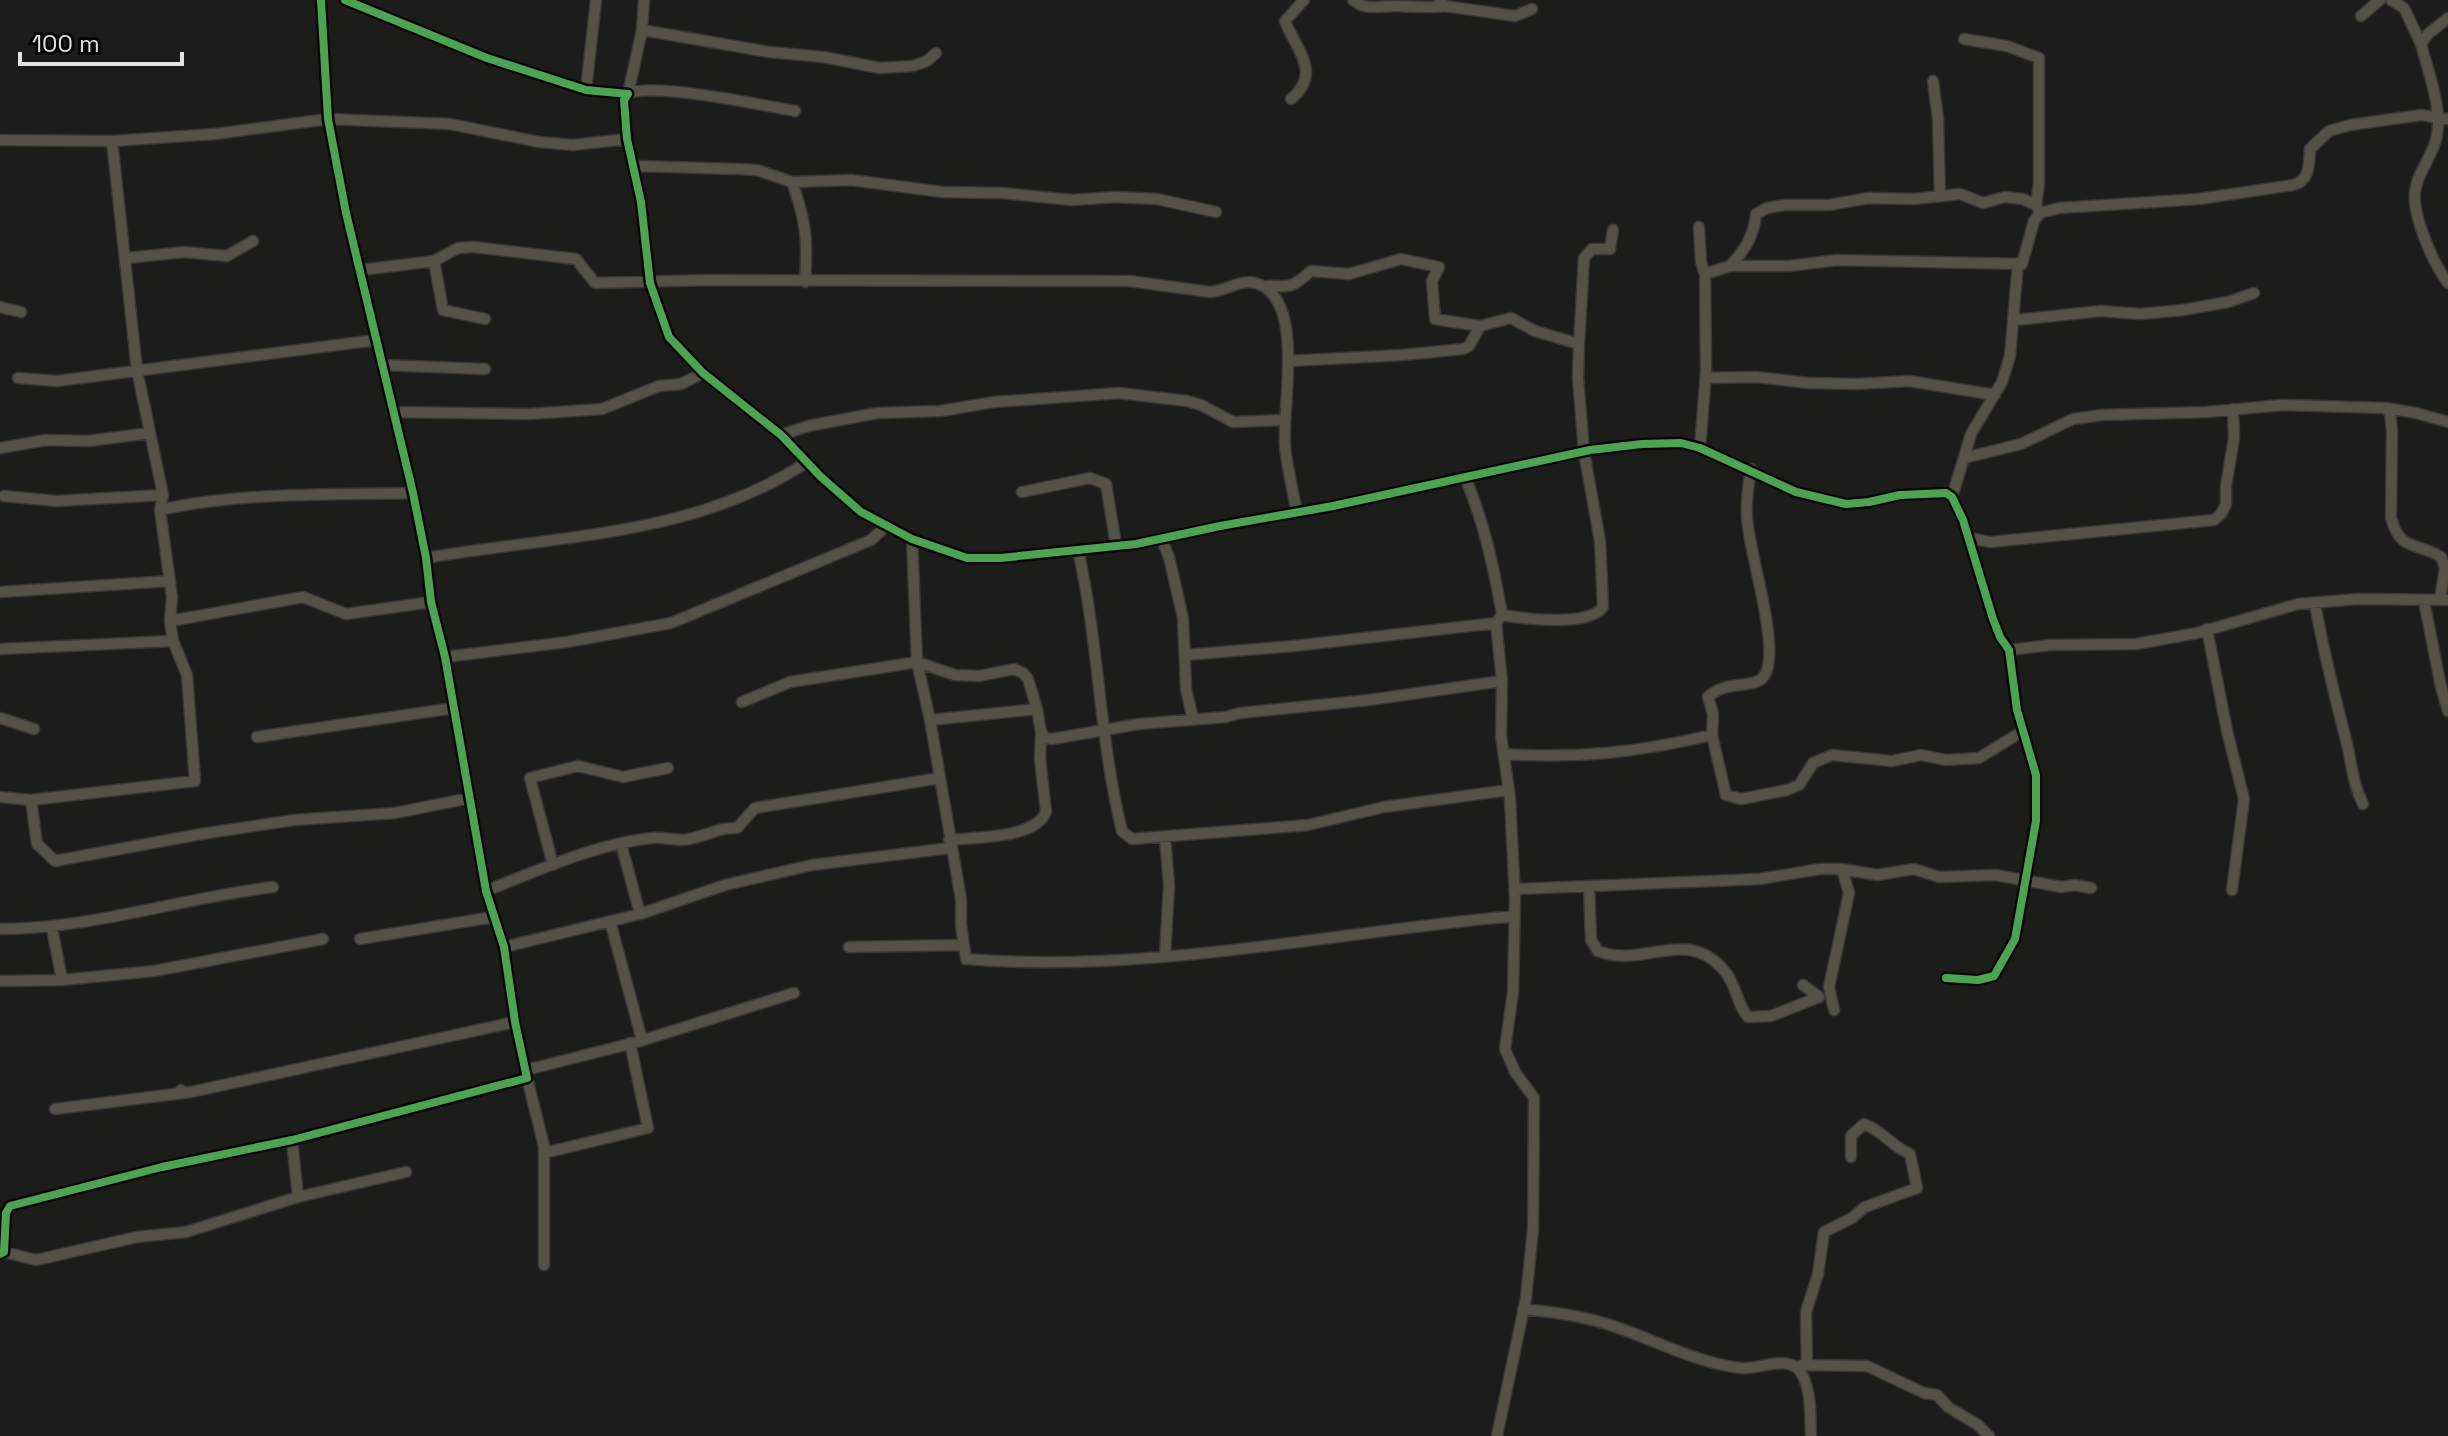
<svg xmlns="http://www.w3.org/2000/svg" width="2448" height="1436" font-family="'Space Grotesk',sans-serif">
<rect width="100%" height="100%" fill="#1c1c1b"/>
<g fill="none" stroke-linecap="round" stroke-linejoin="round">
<defs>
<path id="street" d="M345 0 487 58 586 90 628 94 624 100 627 139 641 202 650 283 669 337 703 373 781 435 821 477 861 512 912 539 967 558H1000L1136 544 1220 526 1333 506 1590 450 1642 444 1681 443 1700 448 1796 492 1846 504 1869 502 1900 495 1946 493 1952 497 1963 520 1993 619 2000 637 2009 650 2017 710 2036 775V821L2015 939 1994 976 1978 980 1946 978
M1353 0C1367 12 1382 5 1398 6 1414 7 1429 8 1445 6
M1440 0 1445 6 1515 16 1532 9
M2391 0 2404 8 2421 44
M2361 16 2380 0
M2448 18 2428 34 2421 44C2428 72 2442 106 2437 135 2434 155 2417 172 2415 192 2412 216 2434 265 2448 283
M642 30 644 0
M1964 39 2007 46 2039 58V184L2036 205
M1933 81 1938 119 1940 196
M586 90 596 0
M628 94 642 30 769 52 823 57 880 68 913 66 927 61 936 53
M628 94C650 81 765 106 795 111
M1291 99C1323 73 1295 48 1285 21L1304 0
M0 140 112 141 215 134 328 119 450 124 539 142 573 145 627 139
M634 166 738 169 757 170 792 182 851 180 942 192 1002 193 1072 200 1115 197 1157 199 1216 212
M792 182C806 221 808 240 805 282
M1699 227 1701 262 1705 274 1706 372 1700 448
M127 258 184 252 227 256 253 241
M434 261 443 310 485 319
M1730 266C1745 250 1754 236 1756 214L1767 208 1784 205H1829L1869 198 1914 199 1960 194 1983 203 2005 197 2023 199 2036 205 2040 213
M361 270 434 261 458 248 474 247 576 259 595 283 709 280 1129 281 1210 292C1229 291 1244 275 1263 286 1304 310 1282 406 1285 446 1287 468 1293 491 1297 513
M1705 274 1730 266H1789L1837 260 2022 264 2034 221 2040 213 2059 208 2199 199 2293 185C2310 181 2309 164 2310 149L2329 131 2350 125 2421 115 2448 119
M1265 287C1275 284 1278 287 1286 286 1296 286 1304 276 1311 271L1349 274 1401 259 1439 267 1432 281 1435 319 1480 326
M0 307 21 312
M2015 320 2101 311 2140 314 2183 310 2228 302 2254 293
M1579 344 1584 258 1592 249H1610L1613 230
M1288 361 1402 355 1463 349 1469 346 1480 326 1511 318 1535 331 1579 344 1578 378 1584 452 1600 541 1603 607C1588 627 1525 619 1502 615
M382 365 485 369
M18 378 57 381 376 340
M1706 378 1756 377 1808 383 1857 384 1909 381 1995 395
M2386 408 2416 413 2448 422
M393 412 529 414 602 409 659 386 681 384 703 373
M781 435 808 426 877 413 940 411 994 402 1119 393 1187 401 1201 405 1233 422 1285 420
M0 448 46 440 88 441 150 433
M1964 458 2021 444 2073 419 2102 415 2207 412 2282 405 2384 408 2390 412 2392 431 2391 518C2401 553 2416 541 2441 557L2445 568 2440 599
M1465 477C1484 522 1494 567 1502 615L1496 623 1502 681 1501 736 1510 798 1515 900 1513 992 1505 1049 1515 1072 1534 1098 1533 1229 1526 1298 1497 1436
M1022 492 1090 478 1106 484 1116 545
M4 496 56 501 163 495
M1952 497 1971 434 2002 382 2010 356 2018 263
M160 510C239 492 332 495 413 493
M1161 538 1169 557 1183 618 1186 689 1193 719
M1970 538 1990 542 2214 520 2221 514 2226 504V486L2234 438 2233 409
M912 539 917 662 930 720 961 899V925L966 959C1150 974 1333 932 1515 916
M1078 550C1099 643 1099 738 1122 831L1132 839 1308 825 1384 807 1509 790
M426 558C556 535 694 537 807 462
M0 592 170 581
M2424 601 2441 687 2448 711
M2315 603C2323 651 2335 697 2347 744 2352 766 2353 784 2363 804
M170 621 303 597 346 614 431 602
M2207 629 2227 731 2244 799 2232 890
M0 649 173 641
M2009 650 2050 645 2136 644 2197 633 2298 604 2358 599 2448 600
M1185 655 1294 646 1496 623
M445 657 567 642 671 623 871 540 886 526
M742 702 790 682 917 662 955 675 979 676 1014 669 1023 673 1028 679 1037 709
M0 718 34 729
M930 720 1037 709 1041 732 1045 738 1052 739 1139 724 1226 717 1240 713 1369 700 1502 681
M1712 735 1726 795 1741 799 1787 790 1799 785 1813 763 1832 755 1892 761 1921 755 1946 760 1979 758 2023 731
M257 737 454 708
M1504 754C1579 759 1639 752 1712 735L1713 714 1708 697C1727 679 1754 690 1764 676 1782 651 1749 554 1747 518 1746 502 1748 486 1751 469
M0 797 31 800 37 844 55 861 201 834 294 820 395 813 470 798
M31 800 195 781 187 675 173 641 170 621 172 597 160 510 163 495 137 370 112 141
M1165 837 1169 885 1165 957
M949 840C974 837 1035 839 1046 812L1040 759 1041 732
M553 865 530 778 578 766 623 777 668 768
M1589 886 1591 940 1598 951C1642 969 1684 927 1722 968 1736 982 1736 1003 1748 1017L1771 1016 1819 997 1803 985
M1515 889 1760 879 1820 869H1842L1877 875 1914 869 1939 877 1996 875 2061 887 2075 885 2091 888
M486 891C539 870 595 844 652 838 664 836 677 842 689 839 707 836 718 827 737 828L755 808 940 778
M640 914 725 885 812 865 950 848
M610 921 642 1040
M52 928 62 980 154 971 323 939
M0 929C92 929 181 898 273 887
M360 939 493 917
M504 947 640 914 621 844
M849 947 963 945
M0 981 62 980
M1834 1010 1829 987 1849 893 1842 869
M526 1070 637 1042 794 993
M527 1078 544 1146V1265
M181 1090 183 1093 191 1092 515 1022
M55 1109 183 1093
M292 1140 298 1197
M544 1153 648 1128 630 1043
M4 1252 36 1260 137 1237 186 1232 298 1197 406 1172
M0 1254 4 1252 6 1213 10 1206 162 1167 292 1140 527 1078 515 1022 504 947 486 891 445 657 431 602 426 558 413 493 346 213 328 119 321 0
M1523 1309C1554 1312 1584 1316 1613 1326 1655 1340 1696 1363 1741 1368 1757 1370 1787 1355 1799 1370 1812 1386 1810 1417 1811 1436
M1802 1365 1867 1366 1924 1393 1937 1395 1948 1407 1978 1425 1989 1436
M1807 1365 1806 1312 1818 1274 1824 1232 1852 1218 1865 1207 1917 1188 1910 1154C1891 1146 1883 1131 1864 1124L1851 1136V1157"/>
</defs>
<use href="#street" stroke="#383837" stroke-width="13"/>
<use href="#street" stroke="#545246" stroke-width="10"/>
<defs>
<path id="cycleway" d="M345 0 487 58 586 90 628 94 624 100 627 139 641 202 650 283 669 337 703 373 781 435 821 477 861 512 912 539 967 558H1000L1136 544 1220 526 1333 506 1590 450 1642 444 1681 443 1700 448 1796 492 1846 504 1869 502 1900 495 1946 493 1952 497 1963 520 1993 619 2000 637 2009 650 2017 710 2036 775V821L2015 939 1994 976 1978 980 1946 978
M0 1254 4 1252 6 1213 10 1206 162 1167 292 1140 527 1078 515 1022 504 947 486 891 445 657 431 602 426 558 413 493 346 213 328 119 321 0"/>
</defs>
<use href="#cycleway" stroke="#070706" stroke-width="13"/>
<use href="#cycleway" stroke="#4ca352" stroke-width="8"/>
</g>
<path d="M20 52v12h162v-12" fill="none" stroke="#e3e3e1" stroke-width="4"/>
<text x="32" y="52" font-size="24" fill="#e3e3e1" stroke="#070706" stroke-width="6" paint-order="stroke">100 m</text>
</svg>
